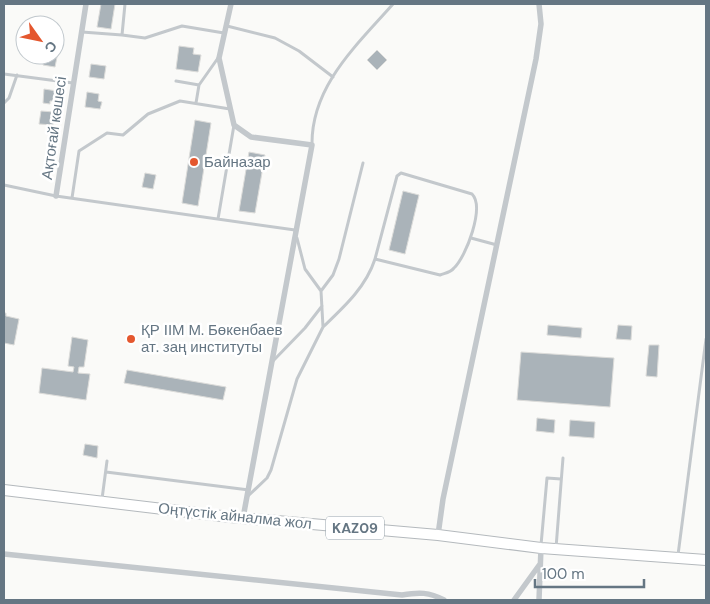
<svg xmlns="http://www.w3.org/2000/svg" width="710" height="604" font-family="'DM Sans',sans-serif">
<rect width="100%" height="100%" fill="#fafaf8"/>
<path fill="#aab3b9" stroke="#dcdcda" d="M101 4H115L111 29 97 27Z
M179 46 194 48 193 54 201 55 198 72 176 69Z
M377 50 387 60 377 70 367 60Z
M45 55 57 57 55 67 43 65Z
M91 64 106 66 104 79 89 77Z
M44 89 57 91 55 101H50V104L43 103Z
M87 92 99 94 98 101 102 102 100 109 85 107Z
M41 111 54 112 53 125 39 124Z
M195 120 211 123 198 206 182 203Z
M249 152 265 155 255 213 239 211Z
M145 173 156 175 153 189 142 187Z
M403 191 419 195 405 254 389 250Z
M4 313H6V316L19 319 14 345 4 343Z
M548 325 582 328 581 338 547 335Z
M618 325 632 326 631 340 616 339Z
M72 337 88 340 84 367H79L78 373 90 374 86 400 39 393 42 368 73 372 74 367 68 366Z
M649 345H659L657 377 646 376Z
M521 352 614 358 610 407 517 400Z
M127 370 226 387 223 400 124 383Z
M537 418 555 420 554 433 536 431Z
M570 420 595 422 594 438 569 436Z
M85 444 98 446 97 458 83 455Z"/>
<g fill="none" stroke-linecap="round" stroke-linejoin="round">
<defs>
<path id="trunk" d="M4 490 230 517 438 535 541 548 706 560"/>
</defs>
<use href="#trunk" stroke="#b4b9bd" stroke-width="12"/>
<path stroke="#c3c8cc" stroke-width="3" d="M227 26 275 38 299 51 333 77
M82 32 122 35 125 4
M122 35 145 38 182 26 224 33
M4 74 73 83
M176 81 199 85 218 58
M4 103 9 98 17 75
M196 103 199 85
M312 145C311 86 357 45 393 4
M401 173 472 194C485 207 466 257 454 268 450 273 445 273 440 275L375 259 397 176Z
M4 185 56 196 295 230V232
M72 198 79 151 107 133 123 135 148 114 180 101 230 109
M218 219 234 125
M297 238 305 269 321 291
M471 238 497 245
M323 327C344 307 366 287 375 259
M273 361 305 328 322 306
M106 472 249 490
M248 496 267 478 271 470 297 379 323 327 321 291 333 275 339 259 363 163
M102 499 107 461
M541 545 547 478 561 479
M556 548 563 458
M678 555 706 339"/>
<path stroke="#c3c8cc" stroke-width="5.5" d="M231 4 219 58 234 125 251 137 312 145 243 518
M56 196 86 4
M438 535 443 499 536 59 541 24 539 4
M4 554 402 595C419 592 429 592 444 600
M514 600 540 564
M539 600 541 548"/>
<use href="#trunk" stroke="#fff" stroke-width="10"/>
</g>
<g fill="#e4572e" stroke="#fff" stroke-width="2">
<circle cx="194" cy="162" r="5"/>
<circle cx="131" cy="339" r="5"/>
</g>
<g text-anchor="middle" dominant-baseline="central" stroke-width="5" stroke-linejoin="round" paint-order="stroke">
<rect fill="#fff" stroke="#939fa8" stroke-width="1" x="326" y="516.5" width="58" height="23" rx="4"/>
<g font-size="14" font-weight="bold" fill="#657683">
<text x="355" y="528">KAZ09</text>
</g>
<g font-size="15" fill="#657683" stroke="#fff">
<text transform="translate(54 128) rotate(-82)">Ақтоғай көшесі</text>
<text transform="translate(235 516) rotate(6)">Оңтүстік айналма жол</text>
</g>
<g font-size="15" fill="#657683" stroke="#fff" text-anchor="start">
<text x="204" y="162">Байназар</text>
<text x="141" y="330">ҚР ІІМ М. Бөкенбаев<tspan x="141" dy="17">ат. заң институты</tspan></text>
</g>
</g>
<rect width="710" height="604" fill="none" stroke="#657683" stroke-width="10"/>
<g transform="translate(40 40) rotate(123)"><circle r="24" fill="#ffffff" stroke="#c1c8cd"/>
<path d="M0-4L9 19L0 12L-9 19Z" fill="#e4572e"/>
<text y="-8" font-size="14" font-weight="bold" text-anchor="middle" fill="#657683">С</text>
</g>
<path d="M535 579v8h109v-8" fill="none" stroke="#657683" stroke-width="2.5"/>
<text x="542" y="579" font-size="15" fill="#657683" stroke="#ffffff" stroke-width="4" paint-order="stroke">100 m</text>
</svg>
